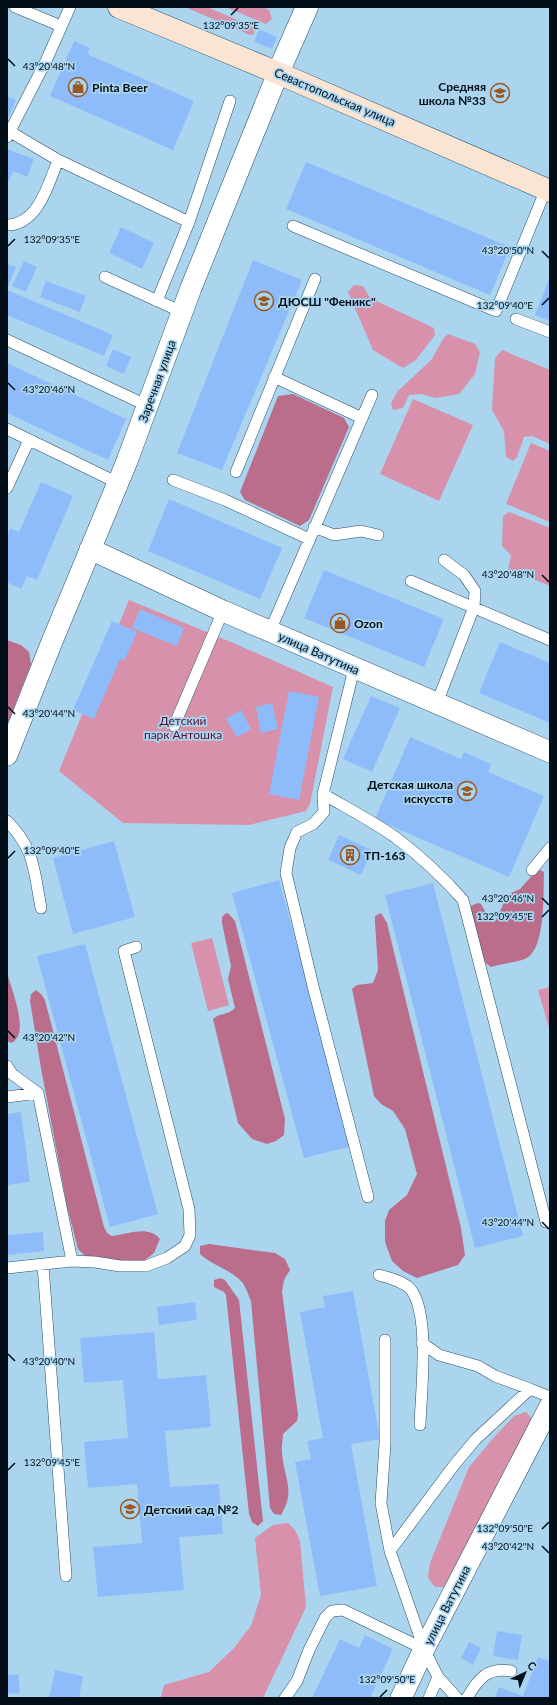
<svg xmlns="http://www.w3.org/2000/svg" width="557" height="1705" font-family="Lato,sans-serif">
<rect width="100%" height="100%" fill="#abd5ef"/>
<path fill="#d791aa" d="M185 7H207L254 27 255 29 254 34 250 35Z
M225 7H263L269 10 272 19 266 24Z
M354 285 363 286 370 298 434 328 435 335 416 360 403 368 373 350 348 292Z
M448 334 475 344 480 352 475 374 459 394 436 398 421 394 409 395 403 408 393 410 391 403 398 391 432 359 443 339Z
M502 350 550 370V444L532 436 524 437 517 457 513 461 506 457 504 431 492 410 495 358Z
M413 399 473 425 439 501 380 474Z
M531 443 550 451V522L506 504Z
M509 512 550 528V586L526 576 516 578 508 571 511 555 502 546 503 516Z
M129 600 238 645 333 687 310 804 306 811 249 825 123 823 59 771Z
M212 938 229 1005 208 1011 191 943Z
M550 987V1031L538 990Z
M526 1412 533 1420 450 1578 443 1587H435L428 1578 430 1563 469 1467 496 1435 514 1416Z
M288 1523 295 1530 300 1541 306 1607 263 1698H161L164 1685 209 1672 233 1649 251 1626 261 1595 255 1538 273 1525Z"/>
<path fill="#bb6e8b" d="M293 394 344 418 349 427 309 520 300 526 245 500 240 492 278 396Z
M7 640 21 645 29 652 31 664 7 725Z
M538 869 544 872C543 893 546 946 527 958 519 962 500 964 491 967L482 960 468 907 478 903 481 904 490 920 493 922 496 920 506 898 511 893 520 889Z
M228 913 235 921 285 1119 284 1135 276 1141 267 1144 252 1139 238 1123 213 1019C219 1013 229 1015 235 1008L228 979 231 966 222 923V917L225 914Z
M381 913 387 923 461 1228 465 1255 458 1265 417 1278 403 1271 392 1261 385 1242V1221L389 1210 407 1195 417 1174 405 1129 393 1111 381 1104 374 1096 352 989 357 985 373 983 378 970 375 922V916Z
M7 973C11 987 27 1027 16 1039 15 1041 13 1042 11 1043L7 1041Z
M36 990 41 994 45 1000 104 1227 107 1233 112 1236C128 1234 149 1225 160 1239L154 1253 144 1261 119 1262 85 1256 78 1249 67 1206 41 1068 30 1001 31 994Z
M209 1244 275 1253 285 1259 290 1270 284 1280 282 1291 298 1415 297 1421 283 1434C283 1441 281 1447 282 1453 284 1479 296 1490 281 1515L274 1514 270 1508 251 1301C248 1295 246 1286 241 1281 229 1269 212 1265 200 1254V1246Z
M220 1278 225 1280 239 1300 263 1521 258 1526 252 1522 249 1514 226 1295 224 1292 214 1287V1280Z"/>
<path fill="#8ebcfb" d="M259 29 277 37 272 49 254 42Z
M74 41 90 48 87 54 194 101 173 150 50 96Z
M7 96 16 100 9 116 7 115Z
M7 149 34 159 27 177 13 171 7 186Z
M306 162 510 247 490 295 286 209Z
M121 227 154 243 142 269 109 253Z
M253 260 302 280 222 470 177 453Z
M24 261 37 267 26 292 12 286Z
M7 264 16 267 7 289Z
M550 277V321L535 315Z
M46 281 86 296 80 312 40 297Z
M7 290 113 335 104 356 7 315Z
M113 349 131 357 124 374 106 366Z
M7 363 126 419 108 460 7 413Z
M41 482 73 496 37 580 27 576 21 589 7 582V536L10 528 19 532Z
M169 499 282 548 260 599 148 551Z
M324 570 444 619 424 667 304 618Z
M140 609 184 628 177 646 132 628Z
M112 621 137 632 124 661 120 659 94 719 73 710Z
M500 642 550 663V723L479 693Z
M289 691 319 697 299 800 269 794Z
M371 696 400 708 372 772 343 759Z
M272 703 278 729 261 733 256 707Z
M241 710 251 729 237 737 226 719Z
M410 737 461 759 464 752 491 764 488 772 544 796 509 877 375 819Z
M339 835 372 850 361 875 328 860Z
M114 841 135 917 73 934 53 858Z
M279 880 352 1146 304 1158 232 893Z
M433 883 523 1236 475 1248 385 895Z
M85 944 158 1214 110 1227 37 956Z
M21 1112 30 1182 7 1185V1114Z
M43 1232 44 1251 7 1255V1235Z
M353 1291 380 1439 351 1444 377 1586 320 1596 295 1462 311 1459 307 1441 323 1438 300 1312 325 1307 323 1296Z
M195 1302 197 1320 159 1325 157 1307Z
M154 1332 158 1379 206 1375 211 1427 165 1431 170 1487 219 1484 223 1534 179 1537 184 1590 98 1597 93 1547 142 1543 137 1484 88 1488 84 1442 128 1438 123 1380 84 1383 80 1338Z
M497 1631 522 1635 518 1660 493 1656Z
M365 1635 393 1649 370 1698H312L340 1639 359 1648Z
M469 1642 481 1648 473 1665 461 1658Z
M538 1657 550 1661V1698H495L499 1687 523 1696Z
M55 1670 83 1676 79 1698H49Z
M18 1674 20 1693 7 1694V1675Z"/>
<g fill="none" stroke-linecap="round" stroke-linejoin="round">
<defs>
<path id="service" d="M15 7 61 26
M7 130 58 160 189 222 157 301
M7 137 46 61 70 7
M189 222 230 101
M7 225C38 225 49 183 58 160
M293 226 496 311 546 189
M105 277 182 312
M516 319 550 332
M7 340 148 406
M274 377 362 418
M7 429 118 483
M236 472 315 279
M173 480 225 500 309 539
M7 488 29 440
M314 527 334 535 361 531 378 535
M411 581 550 640
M270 631 372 395
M354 669 323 794 324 812 313 824 297 832 290 848 286 873 313 986 368 1197
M437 703 474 607 475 591 464 575 444 560
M174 726 223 611
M323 794C347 808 372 821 395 837 420 856 442 876 463 900L546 1222 550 1223
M7 821C35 849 34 871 41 908
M532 870 550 848
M7 1066 12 1074 38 1093 72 1261
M7 1097 38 1093
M43 1265 66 1576
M7 1268 72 1261 95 1262 120 1266H146L167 1258 185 1246 190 1235 189 1209 124 951 136 947
M379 1275C389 1278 406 1282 412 1291 430 1318 421 1392 420 1425
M385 1340V1444L381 1503 390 1551 424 1649 438 1677 457 1698
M422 1343 439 1355 478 1366 495 1376 530 1389
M390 1551 455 1464 476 1439 530 1389 550 1397
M285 1698 297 1681 309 1650 325 1618 332 1611 343 1610 424 1649
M429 1698 438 1677
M467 1698C478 1679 487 1667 511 1671"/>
<path id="minor" d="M90 549 223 611 550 752
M7 755 51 644 127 461 191 288 278 73
M401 1698 424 1649 550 1406"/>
<path id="tertiary" d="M278 73 307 7"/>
<path id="secondary" d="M119 7 278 73 550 191"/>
</defs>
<use href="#service" stroke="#284e64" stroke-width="12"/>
<use href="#minor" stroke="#284e64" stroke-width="22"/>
<use href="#tertiary" stroke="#284e64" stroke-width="23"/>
<use href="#secondary" stroke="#284e64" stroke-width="23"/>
<use href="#service" stroke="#fff" stroke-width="11"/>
<use href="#minor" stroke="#fff" stroke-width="21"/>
<use href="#tertiary" stroke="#fff" stroke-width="22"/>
<use href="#secondary" stroke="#fae4d4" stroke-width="22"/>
</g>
<path fill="none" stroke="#020f18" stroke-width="1.5" d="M231 15 238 8M8 59 15 66M8 246 15 239M542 251 549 258M542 305 549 298M8 383 15 390M542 575 549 582M8 707 15 714M8 858 15 851M542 898 549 905M542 917 549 910M8 1031 15 1038M542 1222 549 1229M8 1354 15 1361M8 1470 15 1463M542 1529 549 1522M542 1546 549 1553M380 1697 387 1690"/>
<defs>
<symbol id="shop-ring" viewBox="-11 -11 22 22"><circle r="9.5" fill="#abd5ef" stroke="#995822" stroke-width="1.5"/><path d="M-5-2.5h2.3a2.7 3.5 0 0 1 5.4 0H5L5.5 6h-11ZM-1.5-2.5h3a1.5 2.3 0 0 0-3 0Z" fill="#995822"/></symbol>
<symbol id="school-ring" viewBox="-11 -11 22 22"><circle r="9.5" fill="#abd5ef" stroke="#995822" stroke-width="1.5"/><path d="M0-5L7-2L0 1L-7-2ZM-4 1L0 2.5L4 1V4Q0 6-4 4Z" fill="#995822"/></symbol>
<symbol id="building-ring" viewBox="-11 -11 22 22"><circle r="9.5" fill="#abd5ef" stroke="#995822" stroke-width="1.5"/><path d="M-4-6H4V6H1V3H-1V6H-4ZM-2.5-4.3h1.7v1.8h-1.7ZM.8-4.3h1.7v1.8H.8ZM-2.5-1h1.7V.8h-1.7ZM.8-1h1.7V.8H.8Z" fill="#995822"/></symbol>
</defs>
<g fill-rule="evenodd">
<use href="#shop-ring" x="67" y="76" width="22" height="22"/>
<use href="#school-ring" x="489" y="82" width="22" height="22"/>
<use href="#school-ring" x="253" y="290" width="22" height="22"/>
<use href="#shop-ring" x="329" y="612" width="22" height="22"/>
<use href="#school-ring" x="456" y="780" width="22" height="22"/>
<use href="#building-ring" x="339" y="844" width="22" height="22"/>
<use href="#school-ring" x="119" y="1498" width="22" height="22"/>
</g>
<g text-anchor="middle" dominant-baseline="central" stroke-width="3.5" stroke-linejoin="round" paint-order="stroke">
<g font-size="12" font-weight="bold" fill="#020f18" stroke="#abd5ef" text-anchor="start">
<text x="486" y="86" text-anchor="end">Средняя<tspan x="486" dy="14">школа №33</tspan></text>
<text x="92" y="87">Pinta Beer</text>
<text x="278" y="301">ДЮСШ "Феникс"</text>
<text x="354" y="623">Ozon</text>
<text x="453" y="784" text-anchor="end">Детская школа<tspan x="453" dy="14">искусств</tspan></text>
<text x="364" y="855">ТП-163</text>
<text x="144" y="1509">Детский сад №2</text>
</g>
<g font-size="12" fill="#020f18" stroke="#abd5ef">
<text transform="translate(335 97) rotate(23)">Севастопольская улица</text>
<text transform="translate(157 381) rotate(-70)">Заречная улица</text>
<text transform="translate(319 653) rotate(24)">улица Ватутина</text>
<text transform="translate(447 1605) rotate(-63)">улица Ватутина</text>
</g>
<g font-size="12" fill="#560f31" stroke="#abd5ef">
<text x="183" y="720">Детский<tspan x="183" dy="14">парк Антошка</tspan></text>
</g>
</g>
<g font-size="10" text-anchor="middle" fill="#020f18" stroke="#abd5ef" stroke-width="3.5" stroke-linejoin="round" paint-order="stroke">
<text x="231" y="29">132°09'35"E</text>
<text x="49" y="70">43°20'48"N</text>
<text x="52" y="243">132°09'35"E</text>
<text x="508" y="254">43°20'50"N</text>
<text x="505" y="309">132°09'40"E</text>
<text x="49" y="393">43°20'46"N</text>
<text x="508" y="578">43°20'48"N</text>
<text x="49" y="717">43°20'44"N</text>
<text x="52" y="854">132°09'40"E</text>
<text x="508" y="902">43°20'46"N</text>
<text x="505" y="920">132°09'45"E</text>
<text x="49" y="1041">43°20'42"N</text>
<text x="508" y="1226">43°20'44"N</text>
<text x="49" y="1365">43°20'40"N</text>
<text x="52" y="1466">132°09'45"E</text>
<text x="505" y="1532">132°09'50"E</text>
<text x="508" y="1550">43°20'42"N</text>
<text x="387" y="1683">132°09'50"E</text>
</g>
<rect width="557" height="1705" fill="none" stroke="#020f18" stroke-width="16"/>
<g transform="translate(525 1673) rotate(44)" stroke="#abd5ef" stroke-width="3" paint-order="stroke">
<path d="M0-3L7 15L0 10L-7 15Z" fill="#020f18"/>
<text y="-6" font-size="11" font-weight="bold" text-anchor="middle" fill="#020f18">С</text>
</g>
</svg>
